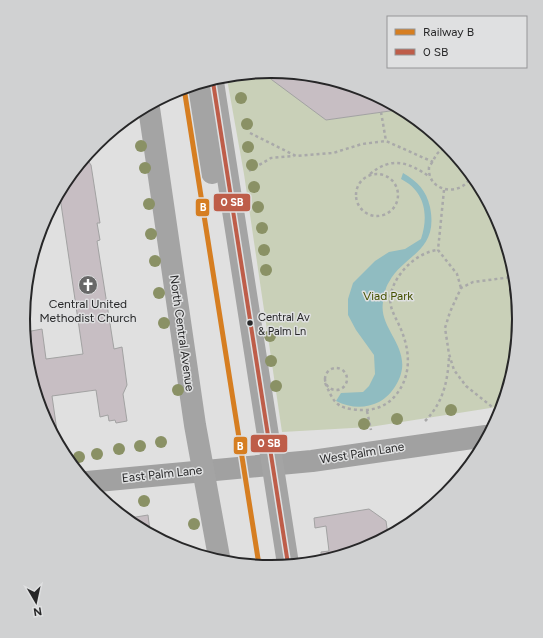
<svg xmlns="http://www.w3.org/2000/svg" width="543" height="638" font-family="Figtree,sans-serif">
<rect width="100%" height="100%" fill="#e0e0e0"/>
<path fill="#c9d0b8" d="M264 72 326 120 397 110 447 143 501 224 520 319 503 406 370 427 282 432 244 174 227 79Z"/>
<path fill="#90bcc1" d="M403 173C418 182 426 190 430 207 439 252 404 254 389 282 385 288 384 296 383 302 378 331 417 350 396 385 392 392 386 398 379 402 365 409 350 408 336 401L341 393 363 392 369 386 375 374 374 355 356 330 348 315V299L353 283 375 261 389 252 405 249 421 239C429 215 425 191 401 179Z"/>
<path fill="#c7bec3" stroke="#a2a2a2" d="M272 71 367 90 397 110 326 120 264 74V72Z
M86 158 91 165 100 223H97L100 240 97 241 114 349 122 347 127 385 123 394 127 421 116 423 115 420 109 421 108 415 100 417 96 390 52 396 57 431 54 432 42 414 26 332 42 329 46 359 83 354 60 197Z
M369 509 386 521 388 535 366 549 321 558V552L329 551 326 526 315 528 314 518Z
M148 515 150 531 130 518Z"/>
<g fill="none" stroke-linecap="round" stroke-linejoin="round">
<path stroke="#a9a9a9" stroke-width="2.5" stroke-dasharray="3 3" stroke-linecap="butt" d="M381 112 386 141
M250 133 296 156 333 153 362 144 386 141 433 162
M446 143 447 148
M450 148C442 148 437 152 434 159 433 162 430 165 429 167 427 192 460 197 470 178
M249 171 271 158 294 156
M356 195a21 21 0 1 1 42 0a21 21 0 1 1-42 0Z
M370 174C392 156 408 162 430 177
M444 190 438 250 457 274 461 288
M325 379a11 11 0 1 1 22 0a11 11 0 1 1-22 0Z
M325 383C332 397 334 407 351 409 368 412 384 409 395 396 413 375 410 348 399 325 394 314 388 306 391 293 396 273 417 252 438 250
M367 411 371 430
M501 414 466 386 454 370 449 354 445 328 450 312 461 288 473 282 512 277
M425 421C443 403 448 381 449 356"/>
<path stroke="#a1a1a1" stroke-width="22" d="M87 482 312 461 486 436"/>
<path stroke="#a4a4a4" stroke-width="22" d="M213 82 288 564
M197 85 212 173
M149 108 195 425 219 557"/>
<defs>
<path id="bus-1" d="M213 82 288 564"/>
</defs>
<use href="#bus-1" stroke="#dfe0e1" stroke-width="7"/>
<use href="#bus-1" stroke="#be5d49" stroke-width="4"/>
<defs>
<path id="rail-1" d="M184 88 259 565"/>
</defs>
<use href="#rail-1" stroke="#dfe0e1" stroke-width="8"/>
<use href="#rail-1" stroke="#d67e21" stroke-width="5"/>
</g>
<g fill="#8a9165">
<circle cx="241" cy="98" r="6"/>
<circle cx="247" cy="124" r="6"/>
<circle cx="141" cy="146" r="6"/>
<circle cx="248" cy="147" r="6"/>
<circle cx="252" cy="165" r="6"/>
<circle cx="145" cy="168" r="6"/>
<circle cx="254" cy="187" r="6"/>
<circle cx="149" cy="204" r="6"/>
<circle cx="258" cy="207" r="6"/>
<circle cx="262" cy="228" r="6"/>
<circle cx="151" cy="234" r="6"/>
<circle cx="264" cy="250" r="6"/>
<circle cx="155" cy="261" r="6"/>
<circle cx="266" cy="270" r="6"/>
<circle cx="159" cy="293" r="6"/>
<circle cx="164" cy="323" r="6"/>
<circle cx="270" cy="336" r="6"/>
<circle cx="271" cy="361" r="6"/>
<circle cx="276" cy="386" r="6"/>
<circle cx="178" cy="390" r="6"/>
<circle cx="451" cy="410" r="6"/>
<circle cx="397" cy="419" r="6"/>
<circle cx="364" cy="424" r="6"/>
<circle cx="161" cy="442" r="6"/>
<circle cx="140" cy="446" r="6"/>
<circle cx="119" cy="449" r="6"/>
<circle cx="97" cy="454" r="6"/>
<circle cx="79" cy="457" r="6"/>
<circle cx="144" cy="501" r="6"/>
<circle cx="194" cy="524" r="6"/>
</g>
<defs>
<symbol id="church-disc" viewBox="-11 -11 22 22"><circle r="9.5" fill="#686868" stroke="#dfe0e1"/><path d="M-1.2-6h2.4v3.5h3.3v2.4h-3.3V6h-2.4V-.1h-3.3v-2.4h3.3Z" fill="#fff"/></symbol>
</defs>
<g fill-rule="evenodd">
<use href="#church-disc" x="77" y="274" width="22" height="22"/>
</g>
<circle fill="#272728" stroke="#dfe0e1" stroke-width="1.5" cx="250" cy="323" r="3.5"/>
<g text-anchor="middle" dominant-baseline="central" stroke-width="3" stroke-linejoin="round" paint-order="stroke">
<g font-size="11" fill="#272728" stroke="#dfe0e1" text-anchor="start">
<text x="258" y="317">Central Av<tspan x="258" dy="14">&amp; Palm Ln</tspan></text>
</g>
<g font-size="12" fill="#445100" stroke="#dfe0e1">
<text x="388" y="296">Viad Park</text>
</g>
<g font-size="12" fill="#272728" stroke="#dfe0e1">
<text x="88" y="304">Central United<tspan x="88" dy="14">Methodist Church</tspan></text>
</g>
<g font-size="12" fill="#272728" stroke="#dfe0e1">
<text transform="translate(182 333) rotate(82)">North Central Avenue</text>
<text transform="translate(362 453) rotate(-9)">West Palm Lane</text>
<text transform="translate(162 474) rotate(-6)">East Palm Lane</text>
</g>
</g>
<path d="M0 0H543V638H0ZM30 319a241 241 0 1 1 482 0a241 241 0 1 1-482 0Z" fill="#d0d1d2" fill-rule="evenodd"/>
<path fill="none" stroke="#272728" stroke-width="2" d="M30 319a241 241 0 1 1 482 0a241 241 0 1 1-482 0Z"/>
<g stroke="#dfe0e1" stroke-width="1.5">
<rect x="213" y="193" width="38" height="19" rx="4" fill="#be5d49"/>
<rect x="195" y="198" width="15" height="19" rx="4" fill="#d67e21"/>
<rect x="250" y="434" width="38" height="19" rx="4" fill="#be5d49"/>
<rect x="233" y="436" width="15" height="19" rx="4" fill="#d67e21"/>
</g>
<g font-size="11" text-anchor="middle" font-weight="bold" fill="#fff">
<text x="232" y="206">0 SB</text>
<text x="203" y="211">B</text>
<text x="269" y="447">0 SB</text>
<text x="240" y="450">B</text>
</g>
<rect x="387" y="16" width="140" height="52" fill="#dfe0e1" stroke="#959697"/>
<rect x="395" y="29" width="20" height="6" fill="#d67e21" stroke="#959697"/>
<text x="423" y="36" font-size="12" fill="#272728">Railway B</text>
<rect x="395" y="49" width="20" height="6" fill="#be5d49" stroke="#959697"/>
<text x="423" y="56" font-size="12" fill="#272728">0 SB</text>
<g transform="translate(36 602) rotate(171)" stroke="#dfe0e1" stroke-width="3" paint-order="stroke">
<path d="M0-3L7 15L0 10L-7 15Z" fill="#272728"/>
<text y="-6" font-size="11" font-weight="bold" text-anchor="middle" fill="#272728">N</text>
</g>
</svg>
